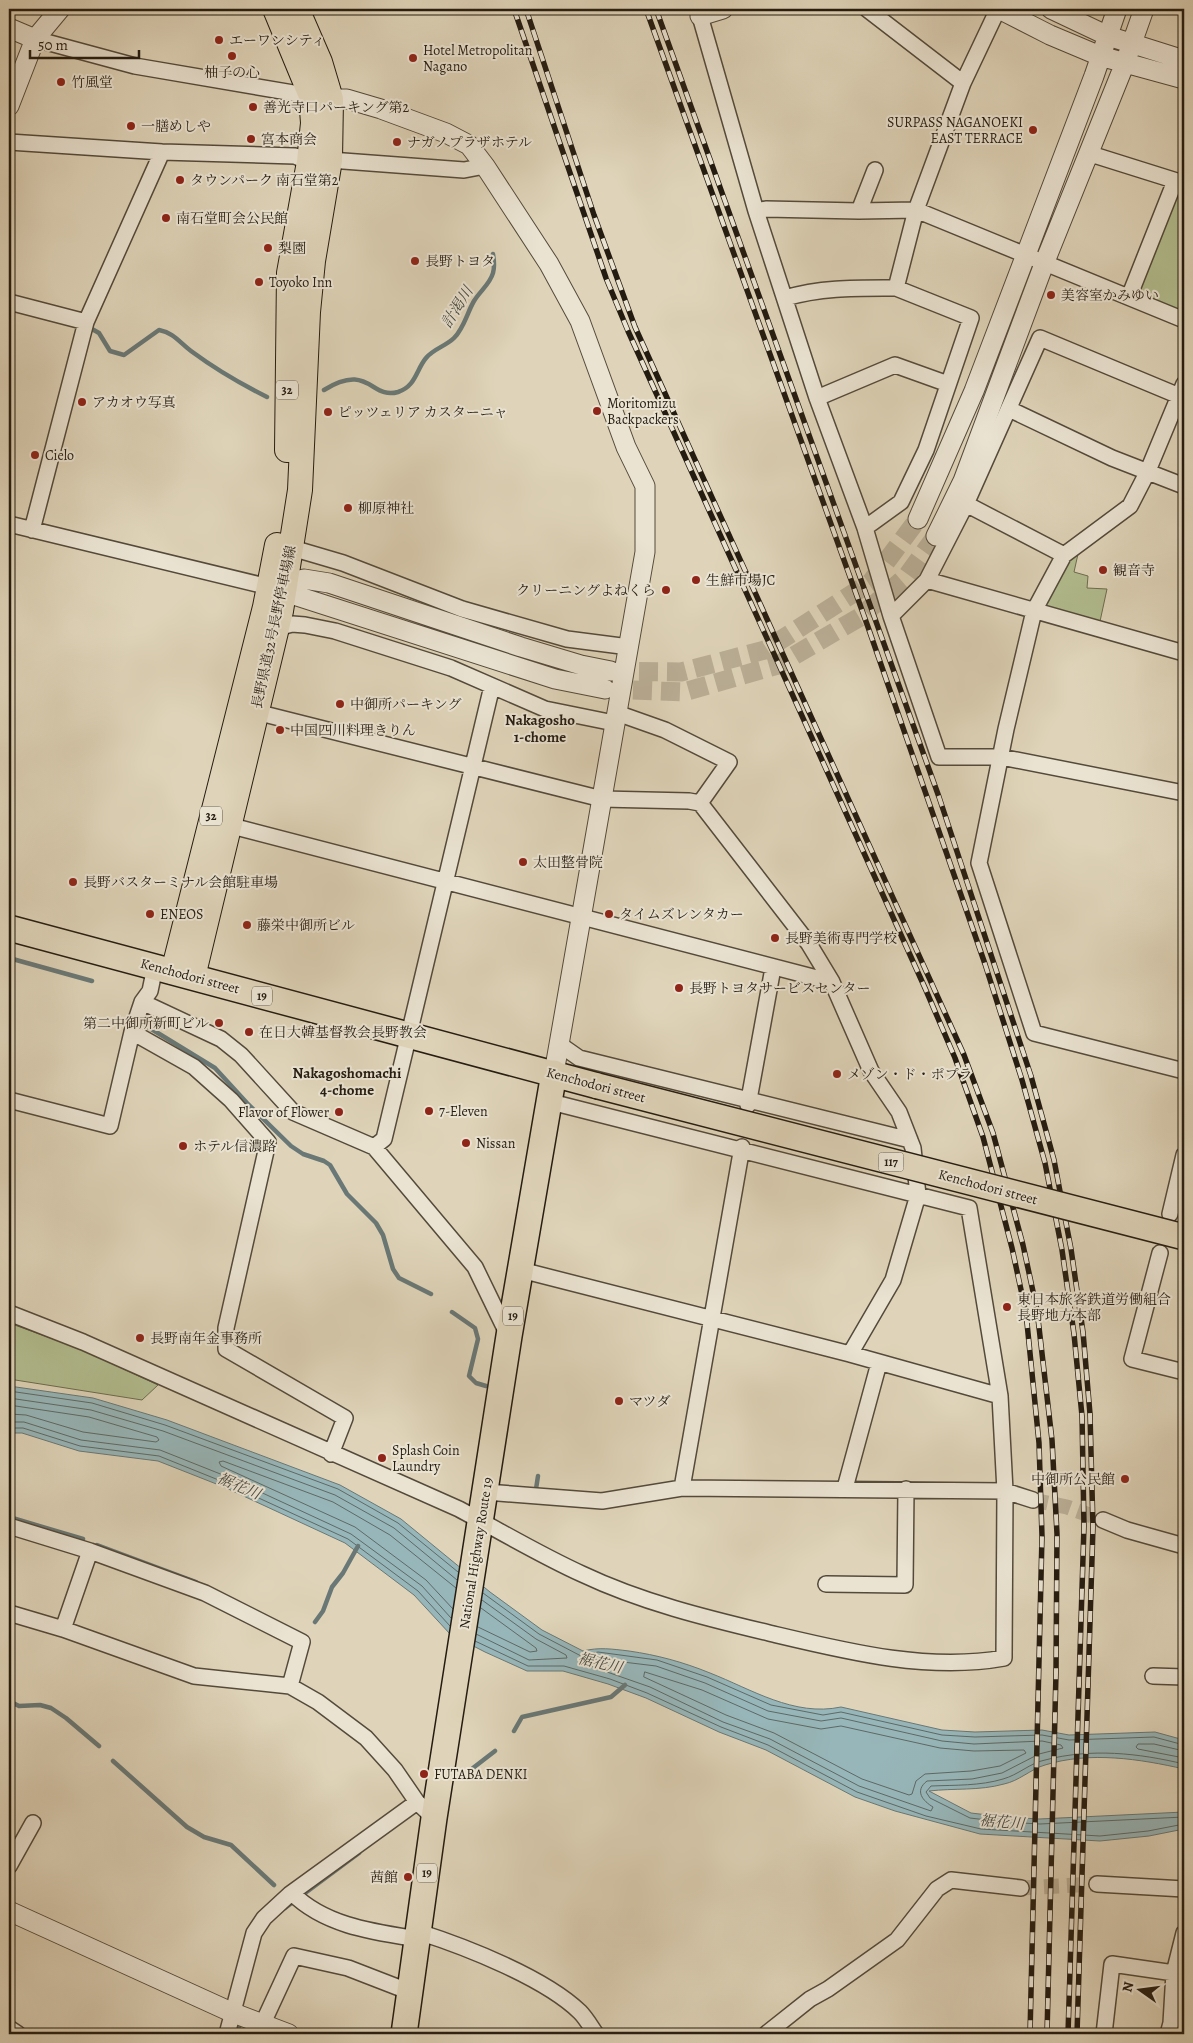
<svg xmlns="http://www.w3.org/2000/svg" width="1193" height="2043" font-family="Alegreya,'Noto Serif JP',serif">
<rect width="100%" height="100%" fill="#dfd4b9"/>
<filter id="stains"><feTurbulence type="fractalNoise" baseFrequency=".004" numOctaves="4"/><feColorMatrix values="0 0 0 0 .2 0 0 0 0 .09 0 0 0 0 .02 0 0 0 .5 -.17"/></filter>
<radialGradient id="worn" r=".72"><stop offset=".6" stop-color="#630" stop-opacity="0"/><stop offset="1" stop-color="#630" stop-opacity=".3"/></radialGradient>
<path fill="#b2bd8f" stroke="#6c6c50" d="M1184 190V313L1141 296 1138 287 1176 196Z
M1078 554 1074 572 1088 576 1087 588 1107 589 1099 626 1043 607 1069 558Z
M9 1323 81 1349 158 1385 142 1400 9 1379Z"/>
<path fill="#97b6b9" stroke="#697876" d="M9 1386 93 1398 167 1420 340 1485 401 1519 490 1592 542 1630 583 1651C599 1647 612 1649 629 1651 657 1655 683 1662 710 1673 751 1689 794 1717 841 1707L942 1730 975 1732 1042 1730 1069 1735 1155 1732 1184 1740V1769C1140 1759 1090 1751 1045 1765 1031 1769 1019 1781 1004 1784 979 1791 954 1788 929 1791L971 1813 1005 1817 1039 1819 1184 1812V1829L1149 1836 1100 1841 980 1834 895 1811 855 1797 766 1750 719 1732 646 1698 608 1684 563 1671H527L485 1652 450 1634 414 1595 345 1543 224 1487 158 1461 79 1451 22 1433H9Z"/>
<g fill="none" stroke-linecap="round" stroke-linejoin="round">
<path stroke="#5e6965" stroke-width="1" d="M9 1391 92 1403 165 1425 338 1489 398 1523 458 1572
M9 1398 91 1410 163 1431 335 1495 394 1528 457 1580
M9 1405 89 1417 157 1437 159 1440 156 1442 83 1432 26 1415 9 1414
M9 1422H24L81 1440 160 1450 228 1477 351 1534 422 1586 451 1618
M9 1428H23L80 1446 159 1456 226 1483 348 1539 418 1591 450 1626
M483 1593 539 1634 581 1656 598 1652 657 1660 707 1677 771 1705 823 1715 841 1712 942 1735 975 1737 1042 1735 1069 1740 1154 1737 1184 1745
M453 1609 426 1580 355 1527 221 1466 219 1462 223 1461 333 1502 390 1535 456 1588
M478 1627 530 1652 537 1651 536 1648 481 1608
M476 1634 529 1660 567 1658 566 1655 536 1639 482 1600
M475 1641 528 1666H564L610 1679 647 1693 721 1727 768 1745 857 1792 926 1816 981 1829 1100 1836 1148 1831 1184 1824
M598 1659 656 1666 705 1683 768 1711 821 1721 841 1718 942 1741 974 1744 1042 1741 1061 1745 1063 1748 1039 1754 1002 1773 972 1779 927 1781C914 1791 923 1801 933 1807L931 1811 859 1786 770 1739 723 1722 650 1687 587 1665 588 1662Z
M645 1672 702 1690 768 1719 821 1729 841 1726 940 1748 974 1751 1024 1750 1026 1753 1000 1766 971 1771 925 1774 916 1781 912 1794 909 1795 862 1779 774 1733 726 1715 644 1677Z
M1184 1751 1154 1744H1138L1136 1747 1138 1749 1184 1758
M1184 1764C1138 1753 1091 1748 1045 1760 1030 1763 1018 1775 1003 1779 980 1786 955 1785 931 1786L926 1792 930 1798 970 1818 1004 1822 1040 1824 1184 1817"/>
<path stroke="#697876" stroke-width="4.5" d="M92 329 99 333 110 351 124 355 159 330C174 333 179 342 191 351 214 368 241 384 267 397
M324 390C369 362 371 400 398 392 416 386 416 370 426 358 433 349 446 346 454 338 464 328 467 313 474 301 480 291 490 284 493 273 495 266 494 260 493 254
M9 958 92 981
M148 1027 215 1068 247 1103 291 1146 303 1154 324 1161 330 1165 347 1194 376 1223 383 1235 393 1269 399 1278 431 1294
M452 1312 475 1328 478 1339 469 1376 476 1383 486 1386
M536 1489 538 1476
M9 1517 83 1539
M97 1545 196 1582
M315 1622 323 1611 332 1587 343 1573 358 1546
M9 1701 19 1706 40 1705 51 1708 66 1718 99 1746
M514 1731 522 1717 611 1697 625 1685
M113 1761 187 1827 204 1837 231 1845 274 1885
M473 1768 495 1751
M285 1908 359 1853
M238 2034 240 2021"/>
<path stroke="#baaf97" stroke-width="15" stroke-dasharray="15 8" stroke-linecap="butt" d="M1033 1500 1067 1507 1103 1520
M1021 1888 1097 1884"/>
<path stroke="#baaf97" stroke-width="19" stroke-dasharray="19 9" stroke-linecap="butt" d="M611 671 681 672 765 650 871 582 918 519
M605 689 684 692 778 665 860 617 907 576 936 536"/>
<defs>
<path id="minor" d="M867 9 963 83
M700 16 756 211 817 398 865 528 891 616 927 580 966 504 1040 338 1184 398
M35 39 135 66 317 97
M9 142 162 152 295 156 309 162
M1087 156H1097L1183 183
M330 160 464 170 485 166
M756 211 766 209 859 211 916 210 1184 320
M859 211 875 170
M1129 297 1175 181
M785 298C822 287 858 288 896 288
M9 302 86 322
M1184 384 1147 473 1130 506 1064 555 1034 611 1006 729 979 863 1034 1033 1184 1071
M817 398 895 365 948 384
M1009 409 1112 458 1184 486
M966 504 1064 555
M9 524 269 587
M865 528 901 502 926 450 971 318 896 288 916 210 963 83 998 9
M32 530 86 322 162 152
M292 548 343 563 462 609 567 639 629 647
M927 580 1184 653
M891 616 939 757H1001L1184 793
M277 628 292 624 305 625 335 631 451 668 545 709 614 723
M256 712 602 799 689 801 700 803 809 944 832 982 871 1071 899 1112 913 1148 918 1195 893 1280 850 1354
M617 713 665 730 729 762 700 803
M228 825 832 982
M142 1002 221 1039 241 1055 293 1112 374 1147 475 1267 508 1335
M132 1032 194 1067 231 1100 268 1142 226 1328V1349L345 1418 331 1454
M559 1044 579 1058 910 1140
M9 1100 110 1126 132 1032 142 1002 150 991 155 967
M551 1102 969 1208 1000 1396
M748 1105 773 968
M374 1147 384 1139 492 686
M742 1147 682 1488 1005 1491 1033 1500
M1170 1214 1184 1155
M1160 1253 1132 1359 1184 1372
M9 1313 83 1342 459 1509C500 1531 540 1555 582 1574 641 1602 706 1618 769 1633 845 1651 927 1672 1004 1658L1005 1491 1000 1396 850 1354 521 1270
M845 1488 879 1363
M486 1492 602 1501 682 1488
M1103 1520 1127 1530 1184 1546
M9 1526 90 1551 205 1593 302 1642 290 1686
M826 1584 905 1585 906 1489
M9 1613 63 1629 194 1676 290 1686 318 1702 366 1738 395 1770 417 1802 434 1818
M63 1629 90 1551
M1153 1676 1184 1677
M9 1866 33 1823
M1097 1884 1184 1889
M292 1893C325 1926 374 1932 418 1939
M419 1932C466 1947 545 1978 580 2012 586 2018 591 2027 596 2034
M263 2023 294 1956 348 1968 410 1992
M9 2028 18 2034
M227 2034 254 1933 264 1918 290 1894 417 1802
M766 2034 810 1999 828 1989 897 1940 937 1889 951 1880 1021 1888
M1104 2034 1112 1964 1174 1973
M1168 2034 1171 2023 1174 1973 1184 1933"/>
<path id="tertiary" d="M999 9 1050 35 1100 56 1184 79
M1051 9 1108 36 1184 60
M700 16 723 9
M9 28 35 39
M331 99H347L381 109 446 133 469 145 485 166 549 264 580 321 626 447 645 486V552L554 1073
M9 106 35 39 60 9
M918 519 974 391 1094 76 1117 9
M936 536 963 481 1044 264 1125 63 1144 9
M272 586 304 579 329 583 521 647 581 665 611 671
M272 588 555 679 605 689
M9 1911 231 2012 289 2034"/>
<path id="primary" d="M275 9 311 96 313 123 309 162 289 273 287 450
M173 972 265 607 277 545
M193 977 281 611 300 490 308 312 313 261 330 160 331 99 320 62 297 9"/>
<path id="trunk" d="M9 928 598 1086
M404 2034 434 1818 509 1336 554 1073"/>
</defs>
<use href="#minor" stroke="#544a3b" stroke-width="18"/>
<use href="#tertiary" stroke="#544a3b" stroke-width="21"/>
<use href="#primary" stroke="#251c11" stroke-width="26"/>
<use href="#trunk" stroke="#251c11" stroke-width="28"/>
<use href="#minor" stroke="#eae3d2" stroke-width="15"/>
<use href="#tertiary" stroke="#eae3d2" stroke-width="19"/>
<use href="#primary" stroke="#dfd4b9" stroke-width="24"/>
<use href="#trunk" stroke="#dfd4b9" stroke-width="25"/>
<defs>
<path id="rail" d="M514 9 606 278 628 331 925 988 955 1058 983 1137 1012 1248 1026 1313 1039 1443 1042 1536 1030 2034
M526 9 594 215 635 327 964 1055 993 1133 1023 1245 1037 1310 1052 1440 1057 1534 1056 1673 1047 2034
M646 9 868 627 985 964 1022 1080 1045 1163 1062 1250 1074 1334 1082 1416 1084 1526 1068 2034
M656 9 939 797 1031 1076 1054 1160 1071 1249 1083 1332 1090 1414 1093 1527 1077 2034"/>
</defs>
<use href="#rail" stroke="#251c11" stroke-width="5.5"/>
<use href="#rail" stroke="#eae3d2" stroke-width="4" stroke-dasharray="11" stroke-linecap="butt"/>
<defs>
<path id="trunk-bridge" d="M598 1086 1184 1237"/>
</defs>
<use href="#trunk-bridge" stroke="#251c11" stroke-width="28" stroke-linecap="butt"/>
<use href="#trunk-bridge" stroke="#dfd4b9" stroke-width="25"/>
</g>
<g fill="#8f2418" stroke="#eae3d2" stroke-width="2">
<circle cx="219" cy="40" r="5"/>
<circle cx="232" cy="56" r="5"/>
<circle cx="413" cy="58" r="5"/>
<circle cx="61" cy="82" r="5"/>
<circle cx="253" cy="107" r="5"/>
<circle cx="131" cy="126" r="5"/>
<circle cx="1033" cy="130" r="5"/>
<circle cx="251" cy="139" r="5"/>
<circle cx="397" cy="142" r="5"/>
<circle cx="180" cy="180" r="5"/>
<circle cx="166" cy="218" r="5"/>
<circle cx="268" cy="248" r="5"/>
<circle cx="415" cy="261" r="5"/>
<circle cx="259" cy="282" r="5"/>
<circle cx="1051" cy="295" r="5"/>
<circle cx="82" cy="402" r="5"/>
<circle cx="597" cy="411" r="5"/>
<circle cx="328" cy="412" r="5"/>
<circle cx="35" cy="455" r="5"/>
<circle cx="348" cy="508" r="5"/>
<circle cx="1103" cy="570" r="5"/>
<circle cx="696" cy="580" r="5"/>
<circle cx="666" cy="590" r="5"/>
<circle cx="340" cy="704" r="5"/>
<circle cx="280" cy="730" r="5"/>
<circle cx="523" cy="862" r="5"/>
<circle cx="73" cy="882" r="5"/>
<circle cx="150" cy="914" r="5"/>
<circle cx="609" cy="914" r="5"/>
<circle cx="247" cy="925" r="5"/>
<circle cx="775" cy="938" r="5"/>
<circle cx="679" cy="988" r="5"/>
<circle cx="219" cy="1023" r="5"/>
<circle cx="249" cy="1032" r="5"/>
<circle cx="837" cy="1074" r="5"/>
<circle cx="429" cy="1111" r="5"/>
<circle cx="339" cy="1112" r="5"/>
<circle cx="466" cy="1143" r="5"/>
<circle cx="183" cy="1146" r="5"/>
<circle cx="1007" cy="1307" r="5"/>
<circle cx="140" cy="1338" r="5"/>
<circle cx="619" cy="1401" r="5"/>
<circle cx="382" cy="1458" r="5"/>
<circle cx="1125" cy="1479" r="5"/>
<circle cx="424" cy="1774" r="5"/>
<circle cx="408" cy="1877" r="5"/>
</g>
<g text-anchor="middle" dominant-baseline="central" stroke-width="4" stroke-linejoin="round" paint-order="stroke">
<g fill="#eae3d2" stroke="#60584b" stroke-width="1">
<rect x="276" y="380.5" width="22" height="19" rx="4"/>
<rect x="200" y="806.5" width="22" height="19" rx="4"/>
<rect x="252" y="986.5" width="20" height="19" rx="4"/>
<rect x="878.5" y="1152.5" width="25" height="19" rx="4"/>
<rect x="503" y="1306.5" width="20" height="19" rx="4"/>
<rect x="417" y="1863.5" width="20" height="19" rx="4"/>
</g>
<g font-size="12" font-weight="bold" fill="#251c11">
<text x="287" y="390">32</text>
<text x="211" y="816">32</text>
<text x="262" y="996">19</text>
<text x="891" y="1162">117</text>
<text x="513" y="1316">19</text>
<text x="427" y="1873">19</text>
</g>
<g font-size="14" fill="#251c11" stroke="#eae3d2" text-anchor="start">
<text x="229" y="40">エーワンシティ</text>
<text x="423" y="50">Hotel Metropolitan<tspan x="423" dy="16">Nagano</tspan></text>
<text x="232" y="72" text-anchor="middle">柚子の心</text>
<text x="71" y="82">竹風堂</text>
<text x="263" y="107">善光寺口パーキング第2</text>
<text x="1023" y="122" text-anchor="end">SURPASS NAGANOEKI<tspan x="1023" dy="16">EAST TERRACE</tspan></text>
<text x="141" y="126">一膳めしや</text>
<text x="261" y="139">宮本商会</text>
<text x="407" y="142">ナガノプラザホテル</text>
<text x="190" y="180">タウンパーク 南石堂第2</text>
<text x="176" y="218">南石堂町会公民館</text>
<text x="278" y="248">梨園</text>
<text x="425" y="261">長野トヨタ</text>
<text x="269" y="282">Toyoko Inn</text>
<text x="1061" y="295">美容室かみゆい</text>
<text x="92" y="402">アカオウ写真</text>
<text x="607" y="403">Moritomizu<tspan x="607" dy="16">Backpackers</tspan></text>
<text x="338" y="412">ピッツェリア カスターニャ</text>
<text x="45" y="455">Cielo</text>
<text x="358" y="508">柳原神社</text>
<text x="1113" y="570">観音寺</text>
<text x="706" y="580">生鮮市場JC</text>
<text x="656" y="590" text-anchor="end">クリーニングよねくら</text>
<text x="350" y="704">中御所パーキング</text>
<text x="290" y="730">中国四川料理きりん</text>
<text x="533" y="862">太田整骨院</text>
<text x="83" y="882">長野バスターミナル会館駐車場</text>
<text x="160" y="914">ENEOS</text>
<text x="619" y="914">タイムズレンタカー</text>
<text x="257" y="925">藤栄中御所ビル</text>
<text x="785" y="938">長野美術専門学校</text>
<text x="689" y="988">長野トヨタサービスセンター</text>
<text x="209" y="1023" text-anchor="end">第二中御所新町ビル</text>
<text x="259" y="1032">在日大韓基督教会長野教会</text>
<text x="847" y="1074">メゾン・ド・ポプラ</text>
<text x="439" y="1111">7-Eleven</text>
<text x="329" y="1112" text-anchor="end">Flavor of Flower</text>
<text x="476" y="1143">Nissan</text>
<text x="193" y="1146">ホテル信濃路</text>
<text x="1017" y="1299">東日本旅客鉄道労働組合<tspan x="1017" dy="16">長野地方本部</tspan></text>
<text x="150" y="1338">長野南年金事務所</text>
<text x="629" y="1401">マツダ</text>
<text x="392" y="1450">Splash Coin<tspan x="392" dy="16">Laundry</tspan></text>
<text x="1115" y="1479" text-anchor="end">中御所公民館</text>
<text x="434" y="1774">FUTABA DENKI</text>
<text x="398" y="1877" text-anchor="end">茜館</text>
</g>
<g font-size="14" fill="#251c11" stroke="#eae3d2">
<text transform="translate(274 627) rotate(-78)">長野県道32号長野停車場線</text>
<text transform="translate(190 976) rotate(15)">Kenchodori street</text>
<text transform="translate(596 1085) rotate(15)">Kenchodori street</text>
<text transform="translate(988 1187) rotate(15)">Kenchodori street</text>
<text transform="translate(476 1553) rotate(-81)">National Highway Route 19</text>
</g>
<g font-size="15" font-style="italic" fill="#474a43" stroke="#eae3d2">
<text transform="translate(457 307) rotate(-58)">計渇川</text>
<text transform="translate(239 1486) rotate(23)">裾花川</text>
<text transform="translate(600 1663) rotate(13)">裾花川</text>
<text transform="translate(1002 1822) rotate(5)">裾花川</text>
</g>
<g font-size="15" font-weight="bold" fill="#251c11" stroke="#eae3d2">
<text x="540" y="720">Nakagosho<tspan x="540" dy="17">1-chome</tspan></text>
<text x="347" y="1073">Nakagoshomachi<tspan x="347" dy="17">4-chome</tspan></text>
</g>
</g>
<rect width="1193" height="2043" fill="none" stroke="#dfd4b9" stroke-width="30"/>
<rect x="10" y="10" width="1173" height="2023" fill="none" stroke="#251c11" stroke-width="2.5"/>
<rect x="15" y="15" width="1163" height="2013" fill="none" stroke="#251c11"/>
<g transform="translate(1140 1990) rotate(284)" stroke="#eae3d2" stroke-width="4" paint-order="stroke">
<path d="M0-4L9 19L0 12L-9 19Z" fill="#251c11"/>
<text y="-8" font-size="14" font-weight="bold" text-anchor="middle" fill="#251c11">N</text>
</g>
<path d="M30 50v8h109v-8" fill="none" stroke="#251c11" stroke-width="2.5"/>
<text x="38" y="50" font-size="15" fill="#251c11" stroke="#eae3d2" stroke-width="4" paint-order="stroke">50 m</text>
<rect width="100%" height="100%" filter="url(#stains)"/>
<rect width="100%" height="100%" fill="url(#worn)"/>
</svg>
